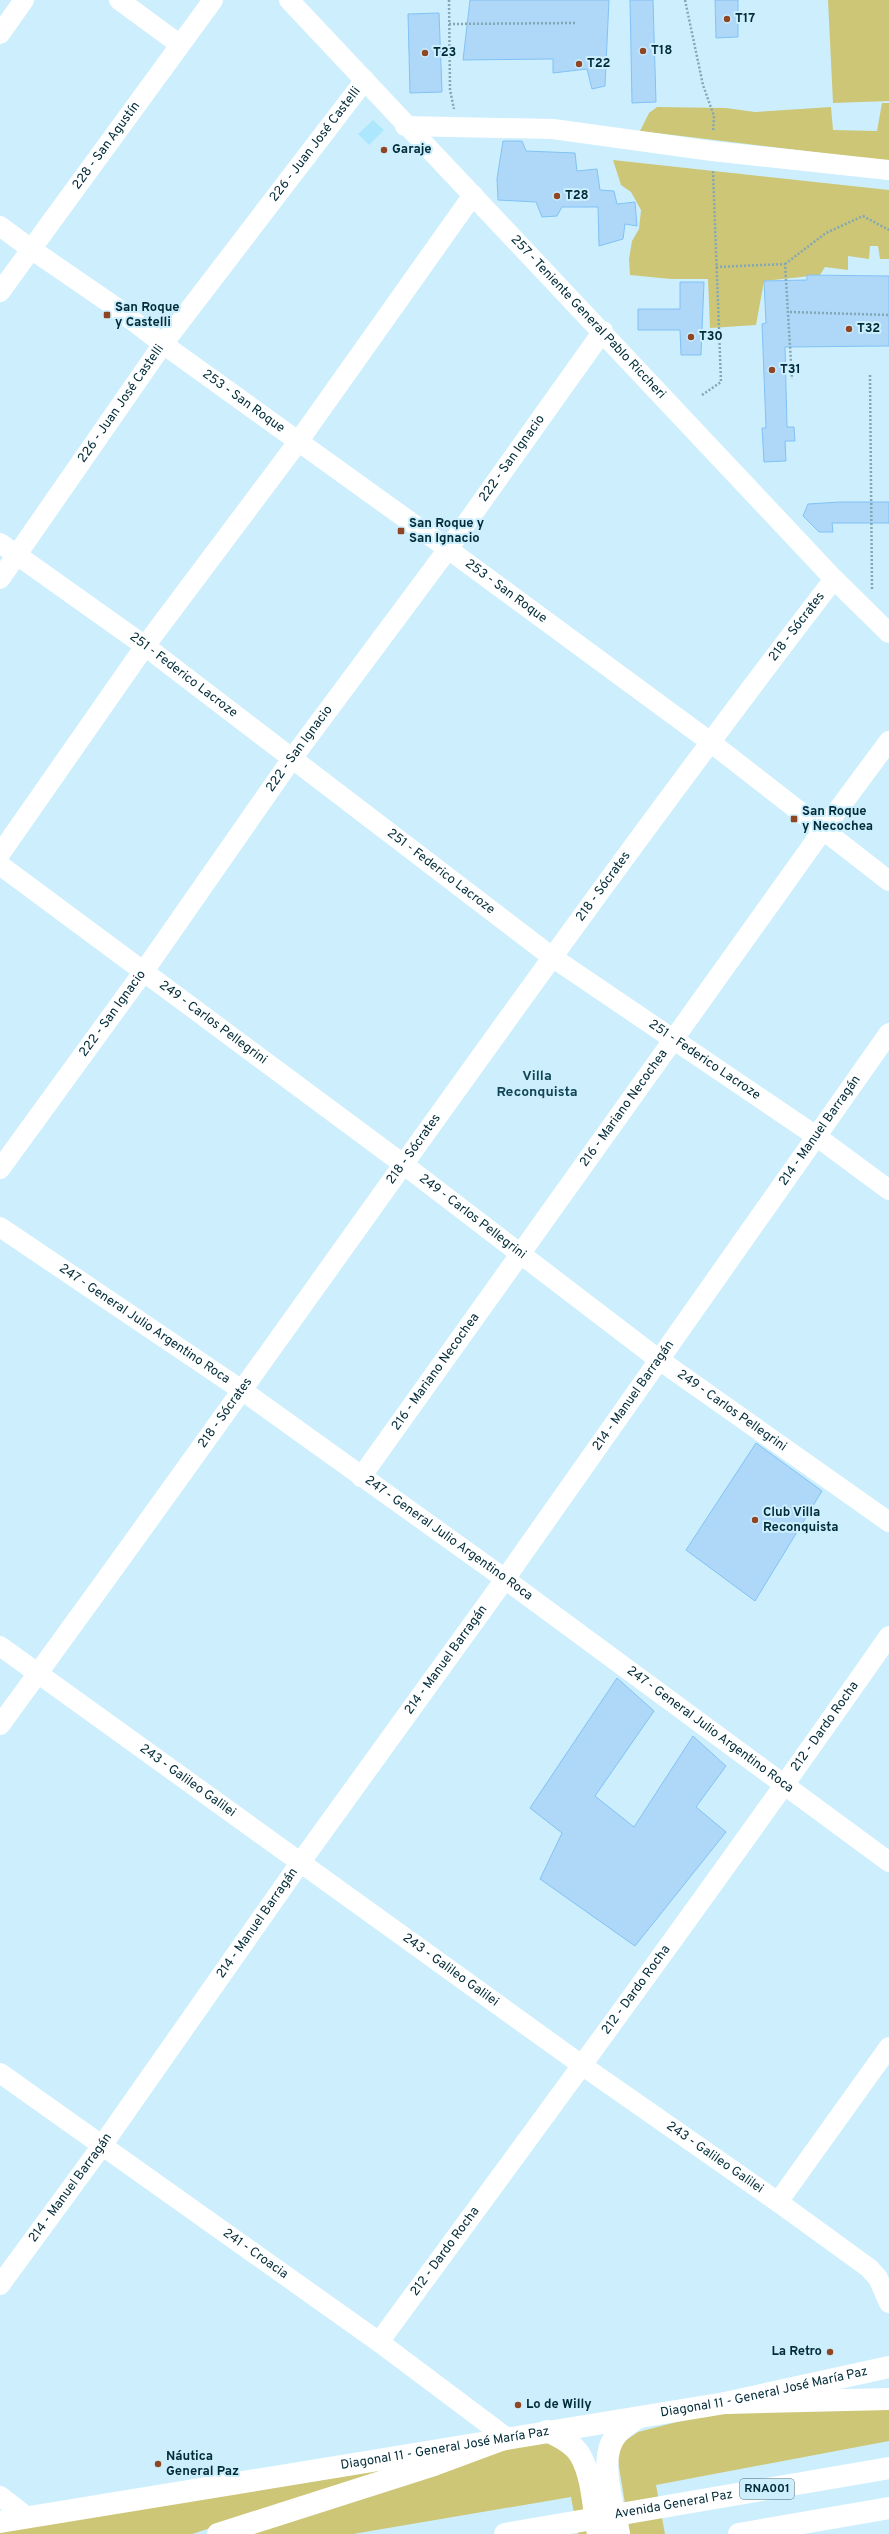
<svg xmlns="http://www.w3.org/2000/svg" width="889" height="2534" font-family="Overpass,sans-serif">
<rect width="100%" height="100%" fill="#cdeffd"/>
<path fill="#ade7fd" d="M373 120 384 130 369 145 358 134Z"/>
<path fill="#cdc677" d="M828 0H889V101L833 103Z
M882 103H889V161L640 131 649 113 657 107 726 108 755 112 831 107 833 130 877 131Z
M613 160 889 190V259H880L878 246H870L869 259 848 256V270L825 267 820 275 764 281 756 325 710 328 708 279H671L630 275 629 259 632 241 639 229 641 210 631 192 621 185Z
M889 2404V2441L656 2485 665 2534H630L617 2455 622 2443 638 2432 704 2415Z
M553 2442 575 2457 593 2534H578L571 2497 353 2534H237L508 2444Z
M451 2451 192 2534H0V2530Z"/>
<path fill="#aed7f8" stroke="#81c2f6" d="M470 0H609L605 86 592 89 587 69 553 73V59L463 60Z
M630 0H653L656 102 632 103Z
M715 0H738V37L716 38Z
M439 13 442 92 410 93 408 14Z
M503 141H522L526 151 575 153 577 171 597 169 600 190 614 191 617 204 635 202 637 226 625 224 623 239 599 246 598 207H562L557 216 542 217 536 202 498 200 497 179Z
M807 275 889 276V346L785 347 787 427H794L795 441H785L786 461 764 462 762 428H766L762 324 766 323 764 281 807 280Z
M680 282H704L701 355H681L680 330H638V309H680Z
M840 502H889V523H832L833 532H819L803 516 808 504Z
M756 1443 822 1491 755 1601 686 1550Z
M617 1678 654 1711 595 1796 634 1827 693 1736 726 1766 696 1807 726 1832 635 1946 540 1879 562 1833 530 1808Z"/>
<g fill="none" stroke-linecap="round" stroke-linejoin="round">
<path stroke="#82a7b5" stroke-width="2.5" stroke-dasharray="2 2" stroke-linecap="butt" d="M449 0 450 90 454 109
M685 0 703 85 714 116 713 132
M449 24 575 23
M785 264 826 233 863 216 889 230
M716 267 785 264 792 379
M790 312 889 315
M870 375 872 589
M702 395 721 382 713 171"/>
<g stroke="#fff" stroke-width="20">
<path d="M119 0 179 44"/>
<path id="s1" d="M289 0 834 579 889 633"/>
<path d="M0 34 24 0"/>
<path d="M405 126 553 129 712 151 889 170"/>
<path id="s2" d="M0 226 31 249 114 306 163 344 448 549 709 741 889 881"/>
<path id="s3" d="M0 292 213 0"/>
<path id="s4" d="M0 543 145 646 552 957 816 1136 889 1190"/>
<path id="s5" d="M0 579 163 344 365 80"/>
<path d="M0 854 145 646 298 442 473 195"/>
<path id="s6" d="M0 865 403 1164 658 1359 889 1522"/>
<path id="s7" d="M0 1169 144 971 291 760 448 549 603 331"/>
<path id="s8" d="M0 1227 243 1391 505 1579 889 1862"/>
<path id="s9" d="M361 1477 823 830 889 741"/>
<path id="s10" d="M0 1646 583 2066 778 2202 869 2268 878 2278 889 2303"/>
<path id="s11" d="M0 1725C280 1344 546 953 834 579"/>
<path id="s12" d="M0 2073 379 2342 507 2438"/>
<path d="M778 2202 889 2047"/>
<path id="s13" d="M0 2285 101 2147 300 1863 505 1579 889 1033"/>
<path id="s14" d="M379 2342C551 2108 723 1874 889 1636"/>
<path d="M0 2496 27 2517"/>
</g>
<g stroke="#fff" stroke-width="22">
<path d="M547 2431C559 2437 573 2443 580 2455 593 2477 593 2509 598 2534"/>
<path id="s15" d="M0 2522 725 2403 889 2367"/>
<path d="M619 2534C614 2507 596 2455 618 2433 623 2427 631 2423 637 2418"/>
</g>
<g stroke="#fff" stroke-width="22">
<path d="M725 2403 889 2399"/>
<path d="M218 2534 434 2465 507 2438"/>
<path id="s16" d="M505 2534 889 2468"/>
<path d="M739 2534 889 2508"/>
</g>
</g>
<g fill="#8e4625" stroke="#cdeffd" stroke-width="1.5">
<circle cx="727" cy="19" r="4"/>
<circle cx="643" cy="51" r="4"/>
<circle cx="425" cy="53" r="4"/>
<circle cx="579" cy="64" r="4"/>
<circle cx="384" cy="150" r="4"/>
<circle cx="557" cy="196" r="4"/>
<rect x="103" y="311" width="8" height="8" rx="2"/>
<circle cx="849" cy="329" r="4"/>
<circle cx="691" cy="337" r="4"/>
<circle cx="772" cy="370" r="4"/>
<rect x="397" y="527" width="8" height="8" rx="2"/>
<rect x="790" y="815" width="8" height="8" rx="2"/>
<circle cx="755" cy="1520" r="4"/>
<circle cx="830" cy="2352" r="4"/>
<circle cx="518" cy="2405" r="4"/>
<circle cx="158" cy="2464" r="4"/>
</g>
<g text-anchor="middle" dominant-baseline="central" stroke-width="4" stroke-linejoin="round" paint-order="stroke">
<rect fill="#cdeffd" stroke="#3e6673" stroke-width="1" x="740" y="2479" width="54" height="20" rx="3"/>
<g font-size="12" font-weight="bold" fill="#002b38">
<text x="767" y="2489">RNA001</text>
</g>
<g font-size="13" font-weight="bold" fill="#002b38" stroke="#cdeffd" text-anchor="start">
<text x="735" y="19">T17</text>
<text x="651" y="51">T18</text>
<text x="433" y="53">T23</text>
<text x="587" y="64">T22</text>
<text x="392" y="150">Garaje</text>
<text x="565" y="196">T28</text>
<text x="115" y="308">San Roque<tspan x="115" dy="15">y Castelli</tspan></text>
<text x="857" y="329">T32</text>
<text x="699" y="337">T30</text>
<text x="780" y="370">T31</text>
<text x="409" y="524">San Roque y<tspan x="409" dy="15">San Ignacio</tspan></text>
<text x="802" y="812">San Roque<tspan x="802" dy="15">y Necochea</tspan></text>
<text x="763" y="1513">Club Villa<tspan x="763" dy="15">Reconquista</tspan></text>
<text x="822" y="2352" text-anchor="end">La Retro</text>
<text x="526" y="2405">Lo de Willy</text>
<text x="166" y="2457">Náutica<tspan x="166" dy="15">General Paz</tspan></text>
</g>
<g font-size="13" fill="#002b38" stroke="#cdeffd">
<text stroke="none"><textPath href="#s5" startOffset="537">226 - Juan José Castelli</textPath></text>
<text stroke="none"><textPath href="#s3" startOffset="181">228 - San Agustín</textPath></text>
<text stroke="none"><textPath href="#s1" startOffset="436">257 - Teniente General Pablo Riccheri</textPath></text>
<text stroke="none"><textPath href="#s2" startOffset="300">253 - San Roque</textPath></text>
<text stroke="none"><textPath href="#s5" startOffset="213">226 - Juan José Castelli</textPath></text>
<text stroke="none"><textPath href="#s7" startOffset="876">222 - San Ignacio</textPath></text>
<text stroke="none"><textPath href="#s2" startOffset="624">253 - San Roque</textPath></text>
<text stroke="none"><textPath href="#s11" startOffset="1357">218 - Sócrates</textPath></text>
<text stroke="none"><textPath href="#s4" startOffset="226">251 - Federico Lacroze</textPath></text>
<text stroke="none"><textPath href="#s7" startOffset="516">222 - San Ignacio</textPath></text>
<text stroke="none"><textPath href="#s4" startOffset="550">251 - Federico Lacroze</textPath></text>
<text stroke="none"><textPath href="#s11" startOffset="1033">218 - Sócrates</textPath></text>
<text stroke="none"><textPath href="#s7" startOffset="192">222 - San Ignacio</textPath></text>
<text stroke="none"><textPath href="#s6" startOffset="265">249 - Carlos Pellegrini</textPath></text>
<text stroke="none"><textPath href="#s4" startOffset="874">251 - Federico Lacroze</textPath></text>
<text stroke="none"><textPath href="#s9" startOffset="453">216 - Mariano Necochea</textPath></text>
<text stroke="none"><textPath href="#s13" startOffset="1416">214 - Manuel Barragán</textPath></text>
<text stroke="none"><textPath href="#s11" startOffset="709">218 - Sócrates</textPath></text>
<text stroke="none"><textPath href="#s6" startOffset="589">249 - Carlos Pellegrini</textPath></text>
<text stroke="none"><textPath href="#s8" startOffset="174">247 - General Julio Argentino Roca</textPath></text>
<text stroke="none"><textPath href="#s9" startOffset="129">216 - Mariano Necochea</textPath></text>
<text stroke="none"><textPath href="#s13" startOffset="1092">214 - Manuel Barragán</textPath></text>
<text stroke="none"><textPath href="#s6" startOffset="913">249 - Carlos Pellegrini</textPath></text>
<text stroke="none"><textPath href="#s11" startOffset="385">218 - Sócrates</textPath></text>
<text stroke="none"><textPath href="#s8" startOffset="546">247 - General Julio Argentino Roca</textPath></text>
<text stroke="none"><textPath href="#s13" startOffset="768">214 - Manuel Barragán</textPath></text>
<text stroke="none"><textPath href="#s14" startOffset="760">212 - Dardo Rocha</textPath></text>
<text stroke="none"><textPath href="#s8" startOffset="870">247 - General Julio Argentino Roca</textPath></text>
<text stroke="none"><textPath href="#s10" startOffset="231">243 - Galileo Galilei</textPath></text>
<text stroke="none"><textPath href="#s13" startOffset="444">214 - Manuel Barragán</textPath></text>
<text stroke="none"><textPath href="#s10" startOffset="555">243 - Galileo Galilei</textPath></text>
<text stroke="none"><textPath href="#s14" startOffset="436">212 - Dardo Rocha</textPath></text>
<text stroke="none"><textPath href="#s10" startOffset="879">243 - Galileo Galilei</textPath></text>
<text stroke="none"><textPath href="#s13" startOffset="120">214 - Manuel Barragán</textPath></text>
<text stroke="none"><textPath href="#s14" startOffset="112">212 - Dardo Rocha</textPath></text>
<text stroke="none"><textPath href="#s12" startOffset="313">241 - Croacia</textPath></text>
<text stroke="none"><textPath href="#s15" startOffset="775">Diagonal 11 - General José María Paz</textPath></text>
<text stroke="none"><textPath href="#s15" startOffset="451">Diagonal 11 - General José María Paz</textPath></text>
<text stroke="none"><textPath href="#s16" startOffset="171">Avenida General Paz</textPath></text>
</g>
<g font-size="14" font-weight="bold" fill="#104555" stroke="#cdeffd">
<text x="537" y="1076">Villa<tspan x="537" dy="16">Reconquista</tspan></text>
</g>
</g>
</svg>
